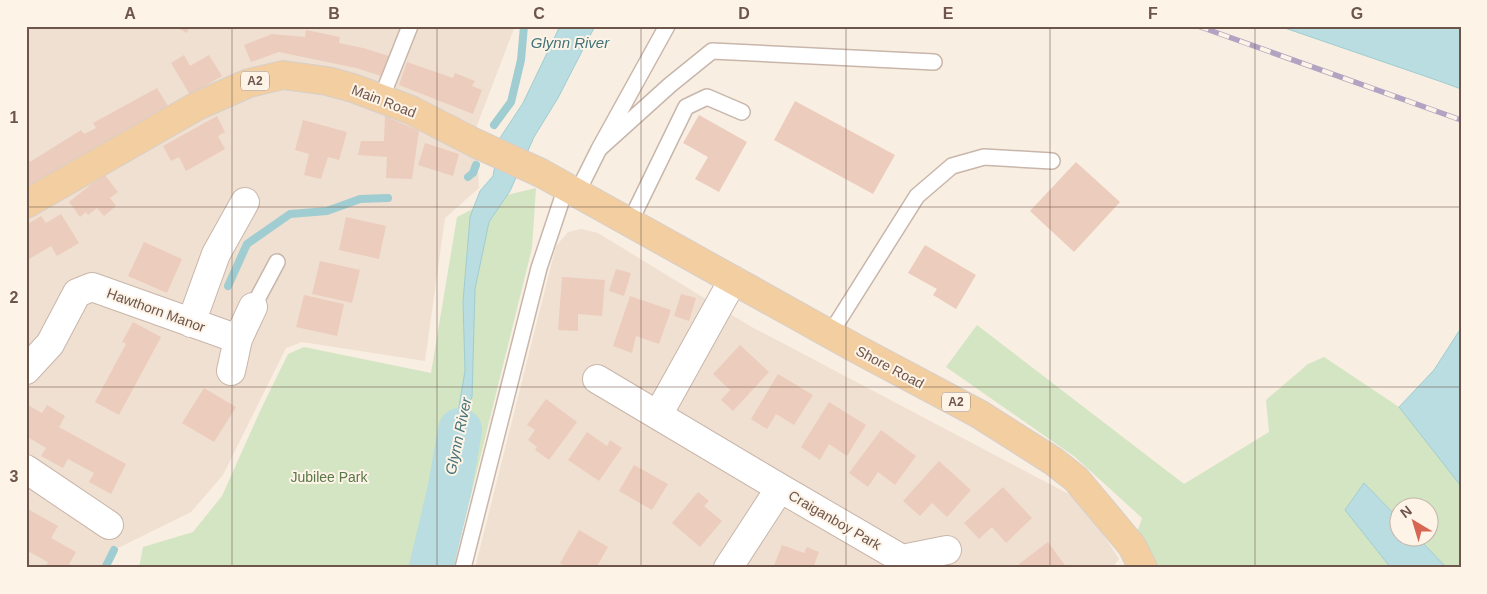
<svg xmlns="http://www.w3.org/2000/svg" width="1487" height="594" font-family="Arial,sans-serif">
<rect width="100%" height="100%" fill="#f9eee2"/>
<path fill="#f0e0d1" d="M26 26H515L476 128 479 188 445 218 425 361 302 342 286 348 223 475 191 512 114 550 104 568H26Z
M581 229 598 233 750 326 1082 501 1119 559 1112 568H475L556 246 568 232Z"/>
<path fill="#d3e5c2" d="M536 188 532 248 453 568H139L143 547 193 532 222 496 261 409 288 354 304 347 431 373 457 217 494 198Z
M977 325 1184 484 1269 432 1266 400 1308 364 1324 357 1399 407 1461 486V568H1447L1417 537 1430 536V506H1400L1399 519 1364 483 1345 510 1391 568H1125L1142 518 1075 457 946 367Z"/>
<path fill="#b9dde0" stroke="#a0cdd1" d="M560 26H595L558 98 534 137 510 191 489 222 475 289 472 397 468 404 450 487 453 442 465 371 463 302 470 217 480 191 493 176 500 138 523 103Z
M1279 26H1461V89L1442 82Z
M1461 328V486L1399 407 1434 370Z
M1364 483 1399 519 1400 536 1417 537 1447 568H1391L1345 510Z"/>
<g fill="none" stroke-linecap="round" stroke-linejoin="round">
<path stroke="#a0cdd1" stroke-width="8" d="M494 125 511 102 521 60 524 26
M468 177 473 173 476 165
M228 286 247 244 290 214 327 211 360 199 388 198
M105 568 114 550"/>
<path stroke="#b9dde0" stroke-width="44" d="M431 568 450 487 460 430"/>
</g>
<path fill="#ecccbc" d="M174 26H190L187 33Z
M306 30 340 37 339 43 363 48 389 56 381 76 356 68 279 52 251 62 244 45 272 34 305 37Z
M184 55 190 66 209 55 222 76 190 95 171 63Z
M407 62 453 78 455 73 475 81 472 86 482 90 473 114 399 85Z
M157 88 168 106 93 149 26 190V156L30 162 81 130 84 134 96 128 93 123Z
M795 101 895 155 873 194 774 140Z
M699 115 747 142 719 192 695 179 708 157 683 143Z
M217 116 225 132 218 136 225 149 186 171 179 157 171 161 163 146Z
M385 116 419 131 412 179 386 178 387 157 358 155 361 141H384Z
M303 120 347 132 339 160 328 157 321 179 304 175 309 154 295 150Z
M425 143 459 154 453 176 418 165Z
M1076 162 1120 202 1074 252 1030 211Z
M104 174 118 192 110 198 116 206 104 216 97 208 88 215 86 212 80 217 69 202Z
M61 214 79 243 57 256 51 246 26 261V225L41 216 46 223Z
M346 217 386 226 379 259 339 250Z
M144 242 182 259 167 293 128 276Z
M925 245 976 275 956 309 933 295 937 289 908 273Z
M320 261 360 270 352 303 312 294Z
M616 269 631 273 624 296 609 291Z
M562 277 605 280 602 316 578 314V331L558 330Z
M681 294 696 298 689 321 674 316Z
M304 295 344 304 337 336 296 327Z
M630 296 671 310 659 344 636 336 632 353 613 346Z
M133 322 161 337 119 415 95 402 126 344 122 342Z
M740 345 769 372 733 411 721 400 730 390 713 374Z
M778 374 813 395 794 425 776 414 767 429 751 419Z
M204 388 236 407 214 442 182 423Z
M546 399 577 422 549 460 535 450 537 447 528 440 535 430 527 425Z
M829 402 866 425 847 456 829 444 820 460 801 447Z
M26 404 42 413 47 405 65 416 59 427 126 464 111 494 89 482 94 473 68 459 63 468 41 456 46 448 26 436Z
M881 430 916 456 895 485 878 472 868 487 849 473Z
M587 432 607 446 610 440 622 448 599 481 568 460Z
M939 461 971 490 947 517 932 503 920 516 903 501Z
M634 465 668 484 652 510 619 491Z
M1003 487 1032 518 1006 543 992 527 979 539 964 523Z
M698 492 709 501 704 506 722 521 700 547 672 523Z
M26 508 58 526 51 538 76 552 67 568H45L48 562 26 550Z
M579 530 608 547 596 568H568L560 563Z
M1048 542 1067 568H1022L1019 564Z
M782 545 804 553 807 547 819 552 813 568H773Z"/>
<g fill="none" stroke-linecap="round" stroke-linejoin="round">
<defs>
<path id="service" d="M381 99 410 26
M599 149 670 85 712 51 934 62
M577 193 599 149 667 26
M630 222 686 107 707 97 742 112
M253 307 277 262
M830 334 917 196 952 166 984 157 1052 161
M463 568 539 268 566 187"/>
<path id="minor" d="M191 323 216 254 245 202
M26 370 50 344 77 293 92 287 238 339
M231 371 238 339 253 307
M597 379 780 488 902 559 947 550
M658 415 733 280
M26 469 109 525
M728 568 780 488"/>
<path id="primary" d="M26 204 197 106 249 83 283 75 327 81 353 88 411 110 475 143 541 173 855 348 979 414 1053 461 1076 479 1132 546 1143 568"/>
</defs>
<use href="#service" stroke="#c8b6aa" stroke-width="18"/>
<use href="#minor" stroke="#c8b6aa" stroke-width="30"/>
<use href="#primary" stroke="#d6cfcd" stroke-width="30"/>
<use href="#service" stroke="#fff" stroke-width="15"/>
<use href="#minor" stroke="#fff" stroke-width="28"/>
<use href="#primary" stroke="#f2cea0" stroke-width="28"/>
<defs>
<path id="rail" d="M1198 26 1461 120"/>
</defs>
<use href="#rail" stroke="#b1a3c1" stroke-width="5.5"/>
<use href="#rail" stroke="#fdf3e7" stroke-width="4" stroke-dasharray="11" stroke-linecap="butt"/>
</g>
<path fill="none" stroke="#6e554b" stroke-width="1" stroke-opacity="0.55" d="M232 26V568M437 26V568M641 26V568M846 26V568M1050 26V568M1255 26V568M26 207H1461M26 387H1461"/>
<g text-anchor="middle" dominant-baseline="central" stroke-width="4" stroke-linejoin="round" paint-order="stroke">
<g fill="#fdf3e7" stroke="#99847a" stroke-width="1">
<rect x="241" y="71.5" width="28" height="19" rx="4"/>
<rect x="942" y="392.5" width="28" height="19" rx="4"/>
</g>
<g font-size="12" font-weight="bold" fill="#6e554b">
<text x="255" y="81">A2</text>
<text x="956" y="402">A2</text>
</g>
<g font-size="14" fill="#6e554b" stroke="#fdf3e7">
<text transform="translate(384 101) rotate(21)">Main Road</text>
<text transform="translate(156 310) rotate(20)">Hawthorn Manor</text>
<text transform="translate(890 367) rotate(28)">Shore Road</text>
<text transform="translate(835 520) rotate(30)">Craiganboy Park</text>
</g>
<g font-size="14" fill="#597948" stroke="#fdf3e7">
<text x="329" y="477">Jubilee Park</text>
</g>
<g font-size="15" font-style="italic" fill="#447479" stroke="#fdf3e7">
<text x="570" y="42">Glynn River</text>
<text transform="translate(458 436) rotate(-78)">Glynn River</text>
</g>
</g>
<rect width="1487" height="594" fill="none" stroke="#fdf3e7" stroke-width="55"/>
<g transform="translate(1414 522) rotate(322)"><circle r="24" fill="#fdf3e7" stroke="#c4b4a9"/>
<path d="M0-4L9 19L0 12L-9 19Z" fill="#d76753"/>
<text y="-8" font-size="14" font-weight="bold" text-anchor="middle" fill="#6e554b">N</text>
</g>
<rect x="28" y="28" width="1432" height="538" fill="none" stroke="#6e554b" stroke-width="2"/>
<g font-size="16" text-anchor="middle" font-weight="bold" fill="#6e554b">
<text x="130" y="19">A</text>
<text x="334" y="19">B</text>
<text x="539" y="19">C</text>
<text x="744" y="19">D</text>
<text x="948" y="19">E</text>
<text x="1153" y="19">F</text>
<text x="1357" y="19">G</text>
<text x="14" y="123">1</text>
<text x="14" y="303">2</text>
<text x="14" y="482">3</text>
</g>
</svg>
